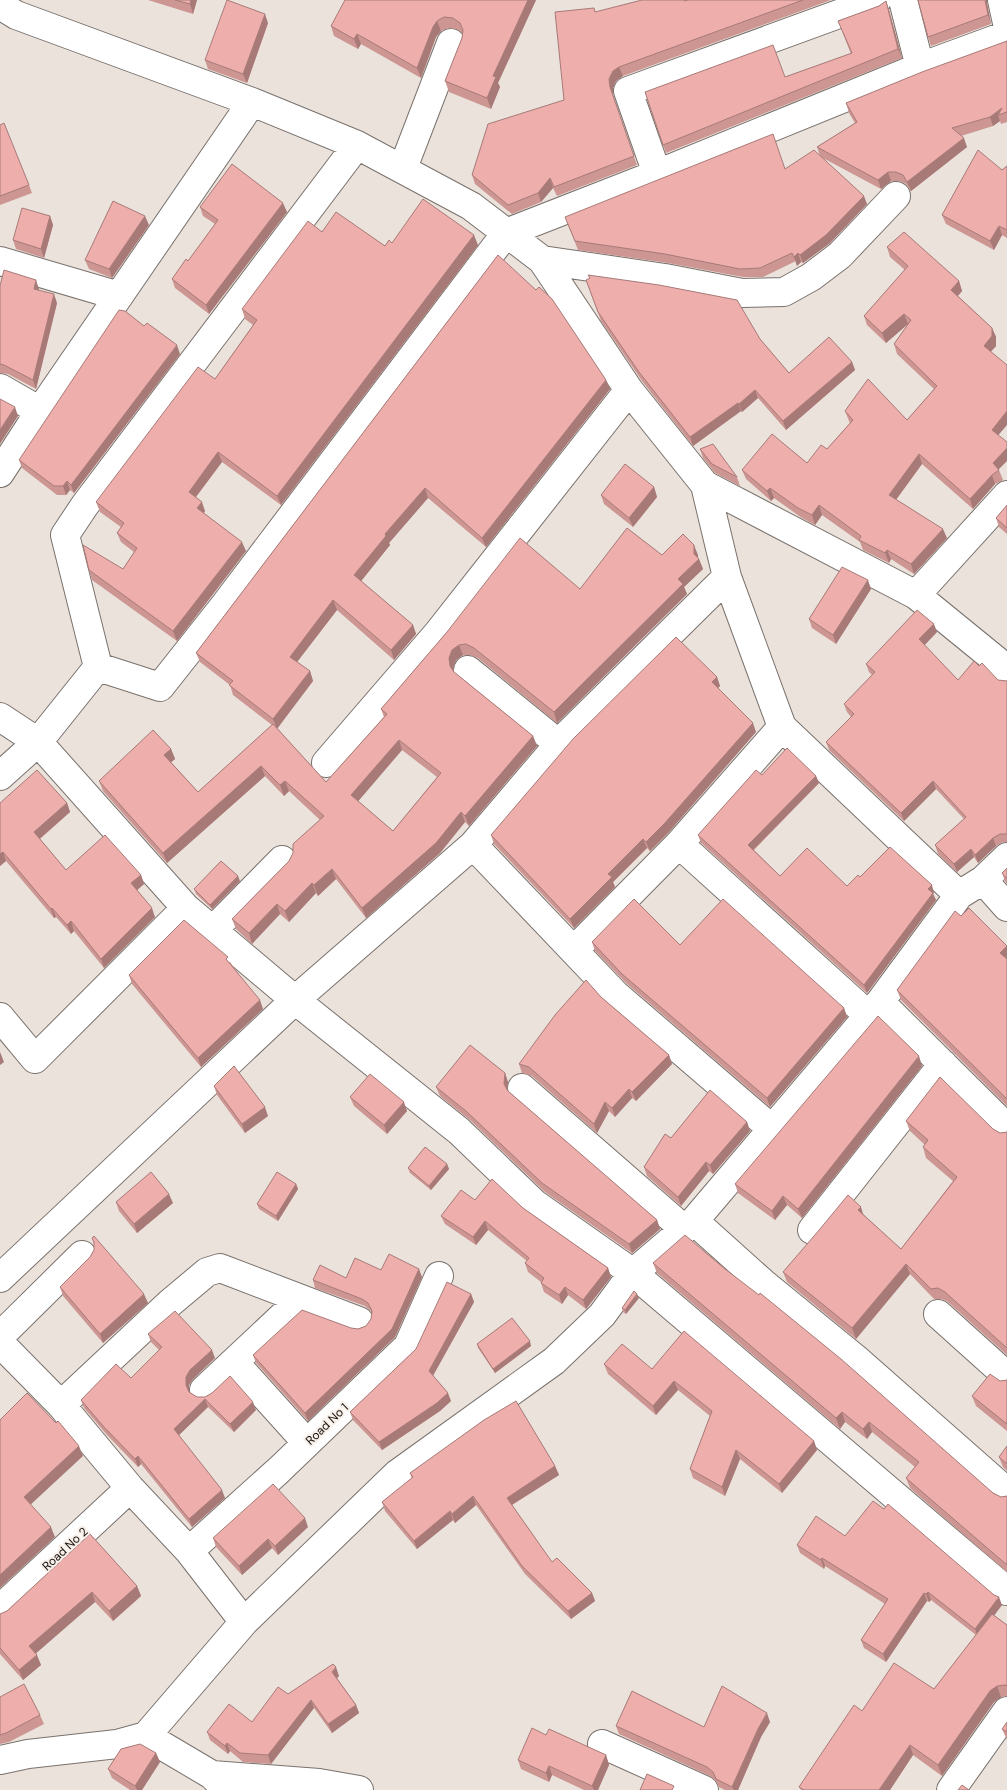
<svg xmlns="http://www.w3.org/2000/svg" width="1007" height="1790" font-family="'DM Sans',sans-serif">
<rect width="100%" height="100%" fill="#ebe2dc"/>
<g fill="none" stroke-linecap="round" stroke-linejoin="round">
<defs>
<path id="minor" d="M903 0 920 67
M1002 0 1007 23
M0 5 16 15 252 102 357 145 471 206 542 260 629 390 705 485 727 577 782 727 959 895
M403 168 451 43
M657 174 628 91 877 0
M542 260 665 278 742 293 784 292 811 277 840 255 896 196
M0 261 119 296
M0 388 40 411
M0 473 40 411 252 102
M705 485 916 595 997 661 1007 674
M916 595 1007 495
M98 667 160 687 224 606 506 233 657 174 920 67 1007 35
M468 670 559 744
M0 717 38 742 186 908 295 1000 459 1131 535 1204 633 1273 1007 1591
M326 763 438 633 629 390
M0 776 38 742 98 667 65 535 85 505 357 145
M679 844 868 1015
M473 845 615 994 772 1129
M983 880 1007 907
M212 931 282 860
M574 950 679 844 782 727
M880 1002 1007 1128
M0 1017 35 1059 186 908
M522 1088 684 1229
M694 1221 762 1282 855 1358 1007 1492
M812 1230 943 1064
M0 1278 295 1000 473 845 565 737 727 577
M938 1314 1007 1376
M0 1336 82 1255
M0 1343 61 1405 130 1488 189 1551 244 1622
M234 1362 307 1443
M204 1390 301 1299
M61 1405 170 1303 207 1272 220 1268 359 1321
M189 1551 279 1470 408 1346 439 1276
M0 1609 130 1488
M146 1736 212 1775 224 1787
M602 1744 704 1790
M0 1760 28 1754 117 1744 146 1736 244 1622 397 1474 554 1361 602 1315 633 1273 694 1221 880 1002 959 895 983 880 1007 857
M212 1775 319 1783 359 1790
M951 1790 1007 1711"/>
</defs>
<use href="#minor" stroke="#79716c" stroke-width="30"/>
<use href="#minor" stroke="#fff" stroke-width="28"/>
</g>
<path fill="#cd9693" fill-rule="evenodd" d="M148 0H197L193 14Z
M536 0 498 83 500 87 491 109 449 92 445 81 462 38V33L457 29 448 28 441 31 436 37 421 78 361 44 358 49 334 36 331 26Z
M688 0H831L623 76 616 81 613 88V96L637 165 557 196 553 188 541 202 512 214 475 184 472 175 564 100 595 12Z
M886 1 889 10 902 58 666 153 645 92 785 77 851 54 838 21 879 6Z
M987 3 991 24 931 46 928 37Z
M268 23 247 83 208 69 205 60Z
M1007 41V122L1001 124 1000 121 993 126 961 136 967 147 911 191 906 184 899 181H891L881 189 821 157 867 204 830 243 803 263 801 262 797 266 796 261 763 277H743L668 263 578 250 565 217 785 169 820 156 817 147 855 123 849 113 846 103Z
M0 125 29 185 32 193 0 205Z
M1007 166V238L1002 235 994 250 946 224 942 215Z
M200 207 287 212 209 314 175 288 172 279 188 261 215 224 203 216Z
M50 216 53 225 44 258 16 249 13 240Z
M149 225 112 278 89 269 85 260Z
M322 232 385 246 392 243 478 245 281 505 222 462 196 497 205 511 204 513 246 551 177 641 92 580 89 570 123 569 134 552 121 542 117 533 121 527 100 512 96 502 215 379 253 325 245 319 242 309Z
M887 247 959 281 962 291 958 296 992 328 996 337V346L991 351 999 435V470L1003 480 995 484 973 509 922 464 896 500 947 538 914 574 891 559 889 563 863 550 860 542 822 515 815 525 802 518 774 498 771 501 746 479 742 470 807 463 827 449 850 423 849 421 845 411 907 420 934 389 897 354 894 344 908 324 886 343 867 325 864 316 905 270 890 257Z
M498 255 606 380 610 389 486 547 428 498 389 543 390 545 361 581 413 625 416 634 394 660 337 610 297 662 310 671 313 681 277 728 326 782 384 717 381 709 447 632 580 589 662 555H698V557L703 569 684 587 687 594 557 723 478 658 470 655H463L456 660 453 668 454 672 533 736 537 746 469 826 465 822 440 853 366 918 336 879 318 896 316 893 289 922 280 914 252 944 236 929 232 919 289 861 320 820 289 791 284 796 265 776 167 863 103 791 99 781 171 749 175 759 171 762 198 792 272 725 233 695 230 685 200 662 196 653ZM402 750 437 777 393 831 358 801Z
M586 280 760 339 789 373 852 362 855 370 786 430 758 398 742 412 741 411 693 446 642 381 601 321Z
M0 286 39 289V290L57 303 36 389 8 374 0 373Z
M180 354 74 493 70 490 66 495H57L22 468 19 460Z
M700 449 737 477 740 486 715 473 703 458Z
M654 487 657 497 633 527 604 504 601 495Z
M1007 505V534L999 527 996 518Z
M871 589 836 644 812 628 809 619Z
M937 632 924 645 958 680H998L1007 681V842H1003L996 846 978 863 974 857 957 872 938 854 935 845 964 819 936 789 904 821 829 750 826 742 851 717 847 712 844 704 872 675 869 672 866 664Z
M717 677 720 686 718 688 756 732 668 833 650 851 647 848 613 882 615 887 574 928 494 844 491 835Z
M762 775 816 776 819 783 754 850 780 876 847 886 860 877 934 893 933 894 936 900 867 993 701 843 698 835Z
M0 803H67L70 812 40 839 66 870 141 875 144 884 137 890 155 917 104 968 74 931 71 934 56 917 54 918 6 861 0 866Z
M1007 868V884L1005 881 1002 873Z
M240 881 212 909 196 894 194 889Z
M961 916 1007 946V1106L901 1000 897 990Z
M592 942 680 945 844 1008 847 1017 770 1107 626 983 595 951Z
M230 962 263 1009 201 1067 132 984 129 975Z
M601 997 669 1055 672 1064 636 1101 632 1098 615 1117 609 1111 597 1133 532 1076 522 1073 519 1064Z
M922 1066 802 1218 787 1205 775 1220 738 1193 735 1184Z
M505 1073 508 1082 507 1089 508 1091 657 1220 660 1229 632 1253 545 1192 470 1120 440 1096 436 1087Z
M214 1086 268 1116 245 1133 217 1095Z
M350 1097 407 1111 387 1134 354 1106Z
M906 1121 993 1129 1000 1133 1007 1132V1355L948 1302 942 1299H934L910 1274 856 1339 787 1282 783 1272 863 1214 901 1249 953 1181 926 1158 923 1147 925 1145 910 1131Z
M747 1122 750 1131 713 1174 709 1171 681 1206 647 1176 644 1167Z
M447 1164 449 1169 431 1190 410 1173 408 1168Z
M296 1184 298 1189 278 1221 259 1209 257 1204Z
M475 1200 523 1208 608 1268 611 1277 586 1309 568 1295 562 1304 544 1292 541 1283V1282L528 1272 525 1263 527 1261 488 1230 476 1245 445 1224 441 1216Z
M116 1202 173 1203 137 1233 119 1211Z
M92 1238 148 1303 103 1343 63 1296 60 1287 90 1257 94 1250V1244Z
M653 1263 725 1269 993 1493 1001 1497 1007 1496V1572L910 1488 906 1478 915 1467 872 1432 867 1439 845 1422 840 1429 657 1273Z
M381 1270 422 1277 395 1337 308 1421 256 1363 253 1355 351 1328 358 1329 366 1326 371 1319V1311L365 1306 315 1288 313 1280 346 1278Z
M471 1294 474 1302 433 1376 451 1401 440 1411 382 1450 353 1420 350 1412 416 1349Z
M639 1298 626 1314 623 1312 622 1308Z
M148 1334 215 1358 193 1379 189 1385V1392L197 1397 256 1410 234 1432 208 1407 179 1435 225 1498 192 1527 141 1464 138 1467 107 1435 84 1408 81 1400 131 1378 159 1350 151 1342Z
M477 1344 531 1346 495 1373 478 1348Z
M604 1364 652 1369 814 1441 817 1450 782 1493 740 1459 725 1496 693 1478 690 1469 710 1416 678 1390 656 1415 608 1374Z
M1007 1380V1431L976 1406 972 1396 1000 1381Z
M1007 1446V1471L1003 1467 999 1457Z
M555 1466 559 1475 512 1505 552 1562 592 1593 595 1601 571 1619 525 1574 476 1505 455 1523 453 1520 417 1549 385 1511 382 1502 412 1479 410 1473Z
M308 1527 278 1555 272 1548 242 1575 216 1547 213 1538Z
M90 1534 137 1586 141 1596 113 1621 95 1602 35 1653 41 1665 23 1680 0 1654V1614L7 1611Z
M845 1536 1002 1605 994 1615 1007 1625V1696L1001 1697 994 1702 942 1776 913 1755 890 1790H801L799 1787 862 1711 934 1689 976 1635 931 1600 929 1602 927 1601 886 1662 864 1648 861 1640 885 1604 825 1566 824 1569 800 1553 797 1545Z
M339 1676 337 1678 356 1705 359 1713 332 1733 314 1708 271 1764 243 1762 230 1751 228 1754 210 1740 207 1732 252 1722 288 1694Z
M0 1697 40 1715 44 1724 9 1742 0 1744Z
M770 1722 761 1737 738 1790H725L719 1787 716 1781 710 1776 619 1734 616 1726 704 1727Z
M1007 1722V1740L1002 1729Z
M546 1735 606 1755 609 1765 598 1790H584L552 1775 549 1782 521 1769 518 1760Z
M156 1753 160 1762 142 1790H130L112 1778 108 1769Z"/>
<path fill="#a77a78" d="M191 0H197L193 14 190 4Z
M528 0H536L498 83 500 87 491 109 487 98 493 76Z
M985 0H987V3L991 24 988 15Z
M886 1 889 10 902 58 898 49Z
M265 14 268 23 247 83 243 74Z
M437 21 441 31 436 37 421 78 417 68 433 27Z
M357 34 361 44 358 49 354 39Z
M619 67 623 76 616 81 613 88V96L637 165 610 87 609 79 613 71Z
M1002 108 998 115 1000 121 993 126 990 117Z
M964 138 967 147 911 191 907 182Z
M888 172 891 181 881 189 878 180Z
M550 178 553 188 541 202 538 193Z
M864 196 867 204 830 243 803 263 800 255Z
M283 203 287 212 209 314 206 305Z
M50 216 53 225 44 258 41 249Z
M145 216 149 225 112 278 109 269Z
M999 226 1002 235 994 250 990 241Z
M474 235 478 245 281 505 277 496Z
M798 253 801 262 797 266 794 257Z
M36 280 39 289 37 298 34 289Z
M959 281 962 291 954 300 951 290Z
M54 294 57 303 36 389 33 380Z
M904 314 908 324 886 343 882 333Z
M992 328 996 337V346L988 355 984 346Z
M177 345 180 354 74 493 71 485Z
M852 362 855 370 786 430 783 421Z
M606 380 610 389 486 547 482 538Z
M755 390 758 398 742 412 739 404Z
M738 403 741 411 693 446 690 437Z
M15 407 18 416 0 444V430Z
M1007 411V425L995 439 992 430Z
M1007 448V461L996 472 993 463Z
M218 452 222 462 192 502 189 492Z
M919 454 922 464 892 505 889 495Z
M992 475 995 484 973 509 970 499Z
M67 481 70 490 66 495 63 486Z
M654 487 657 497 633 527 629 518Z
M425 488 428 498 389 543 390 545 358 585 354 575 385 534Z
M770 488 774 498 771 501 767 491Z
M202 502 205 511 200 518 197 508Z
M819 505 822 515 815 525 812 515Z
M943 529 947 538 914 574 911 564Z
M242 542 246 551 177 641 173 631Z
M694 545 698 555V560L699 559 703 569 684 587 687 594 557 723 554 712 678 579 694 554Z
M887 550 891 559 889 563 885 553Z
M868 580 871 589 836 644 833 635Z
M333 600 337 610 294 666 290 657Z
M934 624 937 632 922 648 919 639Z
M413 625 416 634 394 660 391 650Z
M459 645 463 655 456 660 453 668 454 676 450 666 449 658 452 650Z
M310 671 313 681 277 729 273 719Z
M717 677 720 686 715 691 712 682Z
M753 723 756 732 668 833 650 851 646 842Z
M533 736 537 746 469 826 465 816Z
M399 740 402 750 355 805 351 795Z
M171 749 175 759 168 765 164 755Z
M261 766 265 776 167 863 163 853Z
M816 776 819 783 751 852 748 845Z
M285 781 289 791 284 796 280 785Z
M933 781 936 789 904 821 901 813Z
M67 803 70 812 37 841 34 832Z
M461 812 465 822 440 853 366 918 362 908Z
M993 838 996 846 978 863 975 855Z
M643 839 647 848 613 882 615 887 574 928 570 919 608 874Z
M971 849 974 857 957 872 954 864Z
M3 852 6 861 0 866V854Z
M332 869 336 879 318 896 314 885Z
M141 875 144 884 135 892 131 883Z
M238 876 240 881 212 909 210 905Z
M312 883 316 893 289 922 285 911Z
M932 885 934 893 933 894 936 900 867 993 864 985 928 889Z
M277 904 280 914 252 944 249 933Z
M52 908 56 917 54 918 51 909Z
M152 908 155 917 104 968 101 959Z
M71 921 74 931 71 934 67 925Z
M1007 946V961L1000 953Z
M260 1000 263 1009 201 1067 198 1058Z
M844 1008 847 1017 770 1107 767 1098Z
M0 1052 4 1062 0 1065Z
M669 1055 672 1064 636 1101 632 1092Z
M919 1056 922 1066 802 1218 798 1209Z
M505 1073 508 1082 507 1093 504 1084Z
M629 1089 632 1098 615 1117 612 1108Z
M404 1102 407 1111 387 1134 384 1125Z
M605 1102 609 1111 597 1133 594 1124Z
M265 1107 268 1116 245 1133 242 1124Z
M747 1122 750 1131 713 1174 710 1165Z
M706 1162 709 1171 681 1206 678 1197Z
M447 1164 449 1169 431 1190 429 1186Z
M296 1184 298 1189 278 1221 276 1216Z
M169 1194 173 1203 137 1233 134 1224Z
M783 1196 787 1205 775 1220 772 1211Z
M861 1207 864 1217 858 1210Z
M657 1220 660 1229 632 1253 629 1244Z
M485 1221 488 1230 476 1245 473 1237Z
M906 1264 910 1274 856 1339 852 1328Z
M608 1268 611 1277 586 1309 583 1300Z
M419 1269 422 1277 395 1337 308 1421 305 1413Z
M565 1287 568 1295 562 1304 559 1295Z
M144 1294 148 1303 103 1343 100 1334Z
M471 1294 474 1302 431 1379 429 1371Z
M637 1294 639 1298 626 1314 625 1310Z
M530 1341 531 1346 495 1373 493 1369Z
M212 1350 215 1358 193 1379 189 1385V1393L186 1385V1377L190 1370Z
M674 1381 678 1390 656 1415 653 1406Z
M448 1393 451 1401 440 1411 382 1450 379 1442Z
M205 1399 208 1407 177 1437 174 1429Z
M253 1402 256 1410 234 1432 230 1424Z
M842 1412 845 1422 840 1429 836 1418Z
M869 1422 872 1432 867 1439 863 1429Z
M814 1441 817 1450 782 1493 779 1484Z
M79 1446 83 1456 28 1507 24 1497Z
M736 1450 740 1459 725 1496 722 1487Z
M138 1456 141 1464 138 1467 135 1459Z
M555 1466 559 1475 510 1506 507 1498Z
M222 1490 225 1498 192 1527 189 1519Z
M473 1496 476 1505 455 1523 452 1514Z
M450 1511 453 1520 417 1549 414 1541Z
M305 1518 308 1527 278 1555 275 1546Z
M51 1527 55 1537 0 1588V1575Z
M268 1539 272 1548 242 1575 239 1566Z
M822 1558 825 1566 824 1569 821 1560Z
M137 1586 141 1596 113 1621 109 1611Z
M92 1592 95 1602 33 1656 29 1646Z
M928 1592 931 1600 929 1602 926 1594Z
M592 1593 595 1601 571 1619 568 1611Z
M924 1593 927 1601 886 1662 883 1654Z
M999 1597 1002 1605 978 1637 975 1629Z
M37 1655 41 1665 23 1680 19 1670Z
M336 1667 339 1676 335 1680 332 1672Z
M997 1686 1001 1697 994 1702 942 1776 938 1765 990 1691Z
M311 1700 314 1708 271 1764 268 1755Z
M356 1705 359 1713 332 1733 328 1724Z
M767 1713 770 1722 761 1737 738 1790H734L732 1787 758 1729Z
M227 1743 230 1751 228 1754 225 1746Z
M910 1745 913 1755 890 1790H879Z
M156 1753 160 1762 142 1790H137L135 1786Z
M606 1755 609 1765 598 1790H594L592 1786Z
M549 1766 552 1775 549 1782 546 1773Z"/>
<path fill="#eeaeab" stroke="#a77a78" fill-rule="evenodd" d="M175 0H191L190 4Z
M227 0 265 14 243 74 205 60Z
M345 0H528L493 76 496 77 487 98 445 81 462 38 463 30 460 23 453 18 444 17 437 21 433 27 417 68 357 34 354 39 331 26Z
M642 0H684L685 1 688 0H803L619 67 613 71 609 79 610 87 634 156 554 187 550 178 538 193 508 205 472 175 488 124 564 100 555 12 594 8 595 12Z
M918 0H985L988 15 928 37Z
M886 1 898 49 663 145 645 92 773 45 785 77 852 53 838 21 879 6Z
M1007 41V112L998 115 1002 108 990 117 952 128 964 138 907 182 903 175 896 172H888L878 180 817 147 857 122 846 103 922 72Z
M4 123 29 185 0 196V125Z
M773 134 785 169 814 150 864 196 826 235 800 255 798 253 794 257 792 253 760 268 740 269 665 254 575 241 565 217Z
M978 150 1002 170 1007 166V230L999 226 990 241 942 215Z
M232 164 283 203 206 305 172 279 186 259 188 261 218 220 200 207Z
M423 199 474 235 277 496 218 452 189 492 202 502 197 508 242 542 173 631 89 570 83 545 123 569 137 548 117 533 124 523 96 502 198 367 215 379 257 320 242 309 308 221 322 232 336 212 385 246 389 240 392 243Z
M113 201 145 216 109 269 85 260Z
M22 208 50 216 41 249 13 240Z
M904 232 959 281 951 290 992 328V336L984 346 1007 365V411L992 430 1007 442V448L993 463 999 470 992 475 970 499 919 454 889 495 943 529 911 564 887 550 885 553 859 540 861 536 819 505 812 515 798 508 770 488 767 491 742 470 772 434 807 463 821 445 827 449 853 420 845 411 868 379 907 420 937 386 894 344 911 320 904 314 882 333 864 316 908 266 887 247Z
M498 255 536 290 539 287 552 299 606 380 482 538 425 488 385 534 386 536 354 575 413 625 391 650 333 600 290 657 310 671 273 719 229 685 233 681 196 653Z
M4 270 36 280 34 289 54 294 33 380 4 365 0 364V286Z
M588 275 659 285 737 300 760 339 789 373 829 337 852 362 783 421 755 390 739 404 738 403 690 437 639 372 598 312 586 280 590 278Z
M119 310 125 311 144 326 147 323 177 345 71 485 67 481 63 486H54L19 460Z
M0 399 15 407 0 430Z
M713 444 737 477 712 464 700 449Z
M625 464 654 487 629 518 601 495Z
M1007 505V528L996 518Z
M627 528 662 555 683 534 694 545V554L699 559 678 579 683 584 554 712 474 648 466 644 459 645 452 650 449 658 450 666 454 672 533 736 465 816 461 812 436 843 362 908 332 869 314 885 312 883 285 911 277 904 249 933 232 919 289 861 293 853V844L324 816 285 781 280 785 261 766 163 853 99 781 153 730 171 749 164 755 198 792 273 724 326 782 387 714 381 709 447 632 520 538 580 589ZM399 740 441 773 393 831 351 795Z
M842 567 868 580 833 635 809 619Z
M917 610 934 624 919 639 958 680 974 661 979 666 982 663 998 680 1007 681V834H1000L993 838 975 855 971 849 954 864 935 845 966 817 933 781 901 813 826 742 854 714 844 704 875 672 866 664Z
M676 637 717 677 712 682 753 723 664 824 646 842 643 839 608 874 612 877 570 919 491 835 573 739Z
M787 748 816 776 748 845 780 876 807 848 847 886 858 875 860 877 890 847 932 885 928 889 933 893 864 985 698 835 756 770 762 775Z
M37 770 67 803 34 832 66 870 105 835 141 875 131 883 152 908 101 959 71 921 67 925 52 908 51 909 3 852 0 854V803Z
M221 861 238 876 210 905 194 889Z
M1007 868V879L1002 873Z
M634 899 680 945 723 899 844 1008 767 1098 622 974 592 942Z
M969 908 1007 946 1000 953 1007 959V1099L897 990 955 911 961 916Z
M184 920 228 957 226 959 260 1000 198 1058 129 975Z
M586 980 601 997 669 1055 632 1092 629 1089 612 1108 605 1102 594 1124 529 1067 519 1064 555 1015Z
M878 1016 919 1056 798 1209 783 1196 772 1211 735 1184Z
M470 1045 505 1073 504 1084 508 1091 657 1220 629 1244 542 1183 466 1111 436 1087Z
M234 1066 265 1107 242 1124 214 1086Z
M370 1074 404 1102 384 1125 350 1097Z
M940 1077 993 1129 1000 1133 1007 1132V1348L945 1292 938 1288 931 1289 906 1264 852 1328 783 1272 820 1229 848 1195 861 1207 858 1210 901 1249 957 1177 923 1147 928 1140 906 1121Z
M710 1090 747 1122 710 1165 706 1162 678 1197 644 1167 665 1134 671 1138Z
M425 1147 447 1164 429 1186 408 1168Z
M151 1172 169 1194 134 1224 116 1202Z
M277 1172 296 1184 276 1216 257 1204Z
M492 1179 523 1208 608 1268 583 1300 565 1287 559 1295 541 1283 544 1278 525 1263 529 1258 485 1221 473 1237 441 1216 461 1190 475 1200Z
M685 1235 725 1269 759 1295 760 1293 841 1359 993 1493 1001 1497 1007 1496V1565L906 1478 919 1462 869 1422 863 1429 842 1412 836 1418 653 1263Z
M94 1236 144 1294 100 1334 60 1287 90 1257 94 1250V1242L92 1238Z
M389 1254 419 1269 392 1329 305 1413 253 1355 302 1310 351 1328 358 1329 366 1326 371 1319 372 1311 368 1303 362 1299 313 1280 320 1265 346 1278 355 1258 381 1270Z
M447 1282 471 1294 429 1371 448 1393 437 1403 379 1442 350 1412 416 1349Z
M634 1291 637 1294 625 1310 622 1308Z
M175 1311 212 1350 190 1370 186 1377V1385L189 1392 197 1397H205L212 1393 230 1376 253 1402 230 1424 205 1399 174 1429 222 1490 189 1519 138 1456 135 1459 104 1427 81 1400 116 1364 131 1378 162 1347 148 1334Z
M512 1318 530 1341 493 1369 477 1344Z
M684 1331 814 1441 779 1484 736 1450 722 1487 690 1469 712 1411 674 1381 653 1406 604 1364 622 1344 652 1369Z
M990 1374 1000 1381 1007 1380V1424L972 1396Z
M27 1393 56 1423 58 1421 79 1446 24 1497 51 1527 0 1575V1420Z
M516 1401 555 1466 507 1498 552 1562 557 1558 592 1593 568 1611 522 1566 473 1496 452 1514 450 1511 414 1541 382 1502 413 1477 410 1473 484 1420Z
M1007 1446V1464L999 1457Z
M273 1484 305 1518 275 1546 268 1539 239 1566 213 1538Z
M873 1501 884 1509 888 1504 994 1595 999 1597 975 1629 928 1592 926 1594 924 1593 883 1654 861 1640 888 1599 822 1558 821 1560 797 1545 816 1516 845 1536Z
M90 1534 137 1586 109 1611 92 1592 29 1646 37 1655 19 1670 0 1648V1614L7 1611Z
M992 1614 1007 1625V1686L1005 1685 997 1686 990 1691 938 1765 910 1745 879 1790H804L799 1787 854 1705 862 1711 894 1663 934 1689Z
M333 1664 336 1667 332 1672 356 1705 328 1724 311 1700 268 1755 240 1753 227 1743 225 1746 207 1732 229 1704 252 1722 278 1687 288 1694Z
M24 1684 40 1715 6 1733 0 1735V1697Z
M722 1686 767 1713 758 1729 732 1787 716 1779 713 1772 707 1767 616 1726 632 1691 704 1727Z
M1007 1722V1732L1002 1729Z
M532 1728 546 1735 549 1729 606 1755 592 1786 549 1766 546 1773 518 1760Z
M140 1744 156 1753 135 1786 108 1769 121 1749Z
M647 1774 674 1786 672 1790H640Z
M962 1785 969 1790H958Z"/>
<g text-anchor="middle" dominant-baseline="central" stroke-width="4" stroke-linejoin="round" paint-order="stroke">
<g font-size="12" fill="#151210" stroke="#f8efe9">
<text transform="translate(327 1424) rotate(-44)">Road No 1</text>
<text transform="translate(65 1549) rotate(-43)">Road No 2</text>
</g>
</g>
</svg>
